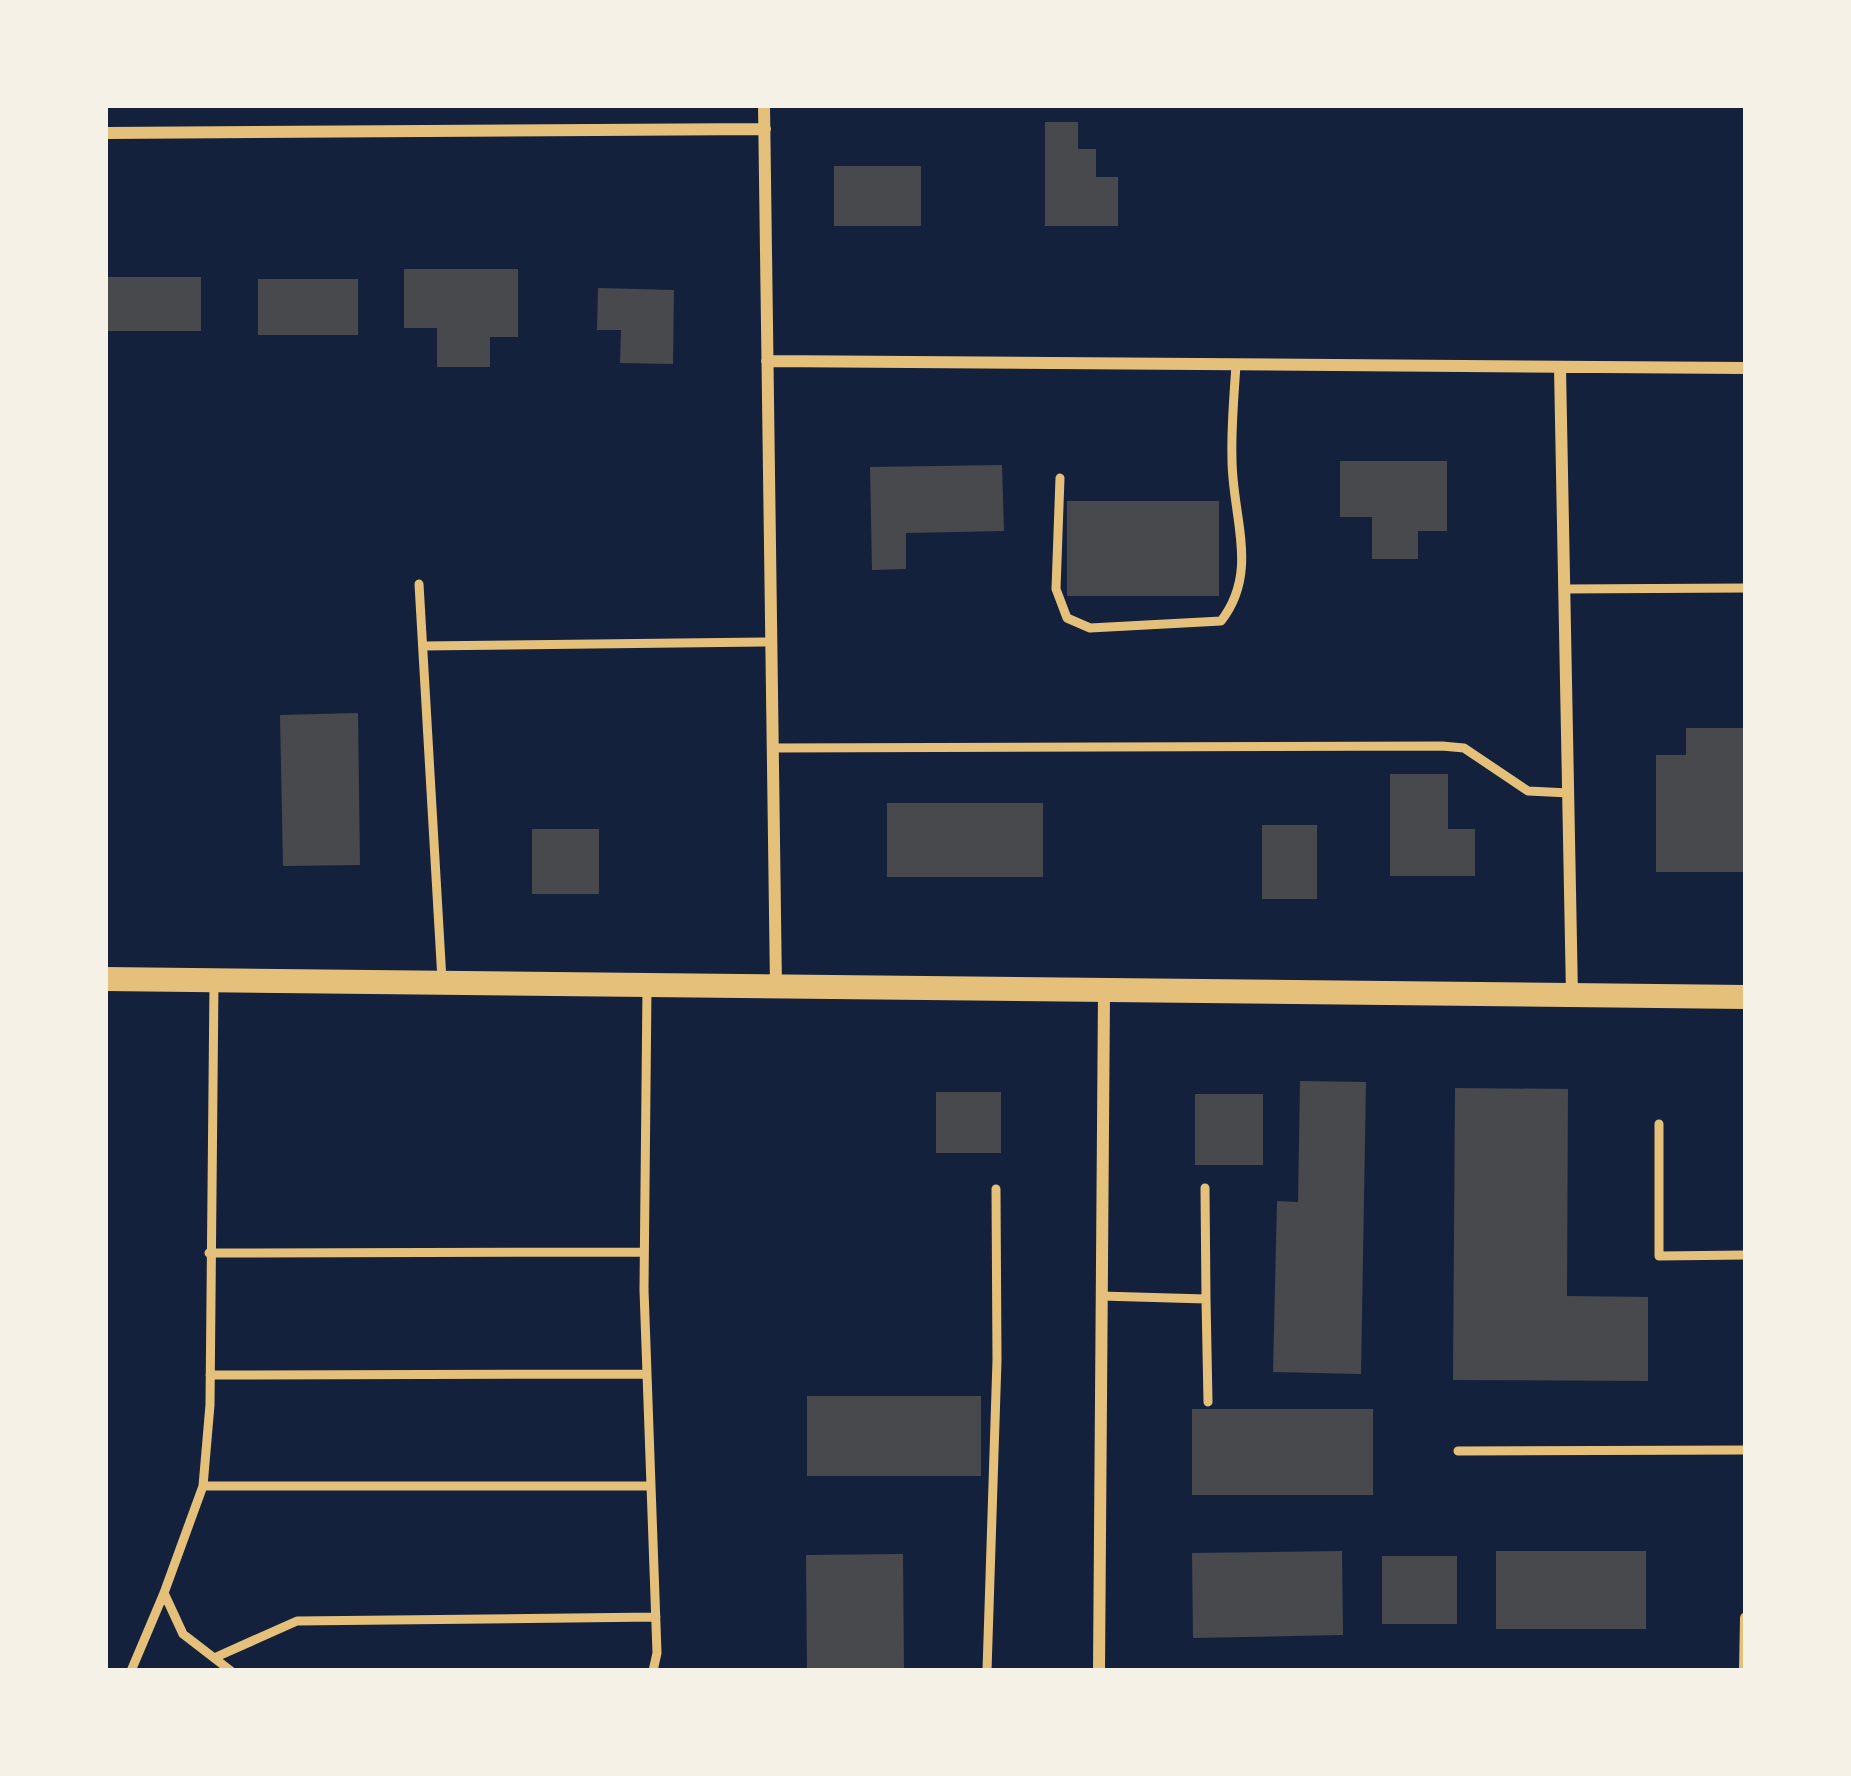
<svg xmlns="http://www.w3.org/2000/svg" width="1851" height="1776" font-family="'Titillium Web',sans-serif">
<rect width="100%" height="100%" fill="#14213d"/>
<path fill="#48494c" d="M1045 122H1078V149H1096V177H1118V226H1045Z
M834 166H921V226H834Z
M404 269H518V337H490V367H437V328H404Z
M105 277H201V331H105Z
M258 279H358V335H258Z
M598 288 674 290 673 364 620 363 621 330H597Z
M1340 461H1447V531H1418V559H1372V517H1340Z
M1002 465 1004 531 906 533V569L872 570 870 467Z
M1067 501H1219V596H1067Z
M358 713 360 865 283 866 280 715Z
M1686 728H1744L1746 872H1656V755H1686Z
M1390 774H1448V829H1475V876H1390Z
M887 803H1043V877H887Z
M1262 825H1317V899H1262Z
M532 829H599V894H532Z
M1300 1081 1366 1082 1361 1374 1273 1372 1277 1201 1298 1202Z
M1455 1088 1568 1089 1567 1296 1648 1297V1381L1453 1380Z
M936 1092H1001V1153H936Z
M1195 1094H1263V1165H1195Z
M807 1396H981V1476H807Z
M1192 1409H1373V1495H1192Z
M1342 1551 1343 1635 1193 1638 1192 1553Z
M1496 1551H1646V1629H1496Z
M903 1554 904 1671H807L806 1555Z
M1382 1556H1457V1624H1382Z"/>
<g fill="none" stroke-linecap="round" stroke-linejoin="round">
<path stroke="#e5c07b" stroke-width="9" d="M1060 478 1056 589 1067 618 1090 628 1221 621C1260 571 1232 517 1232 459 1231 428 1234 396 1236 365
M419 584 442 980
M1564 589 1746 588
M423 646 771 642
M773 748 1442 746 1464 748 1528 791 1569 793
M214 981 210 1405 203 1486 164 1593 183 1634 231 1671
M647 987 644 1290 657 1653 653 1671
M1659 1124V1256L1746 1255
M209 1253 644 1252
M1101 1296 1206 1299 1205 1188
M1206 1299 1208 1402
M210 1375 647 1374
M1458 1451 1746 1450
M203 1486H650
M214 1658 297 1621 656 1617
M131 1671 164 1593
M987 1671 997 1360 996 1189"/>
<path stroke="#e5c07b" stroke-width="12" d="M764 105 776 987
M105 133 765 129
M767 361 1746 368
M1560 368 1572 995
M1099 1671 1104 992
M1745 1671 1746 1618"/>
<path stroke="#e5c07b" stroke-width="24" d="M105 979 1746 997"/>
</g>
<rect width="1851" height="1776" fill="none" stroke="#f6f1e7" stroke-width="216"/>
</svg>
